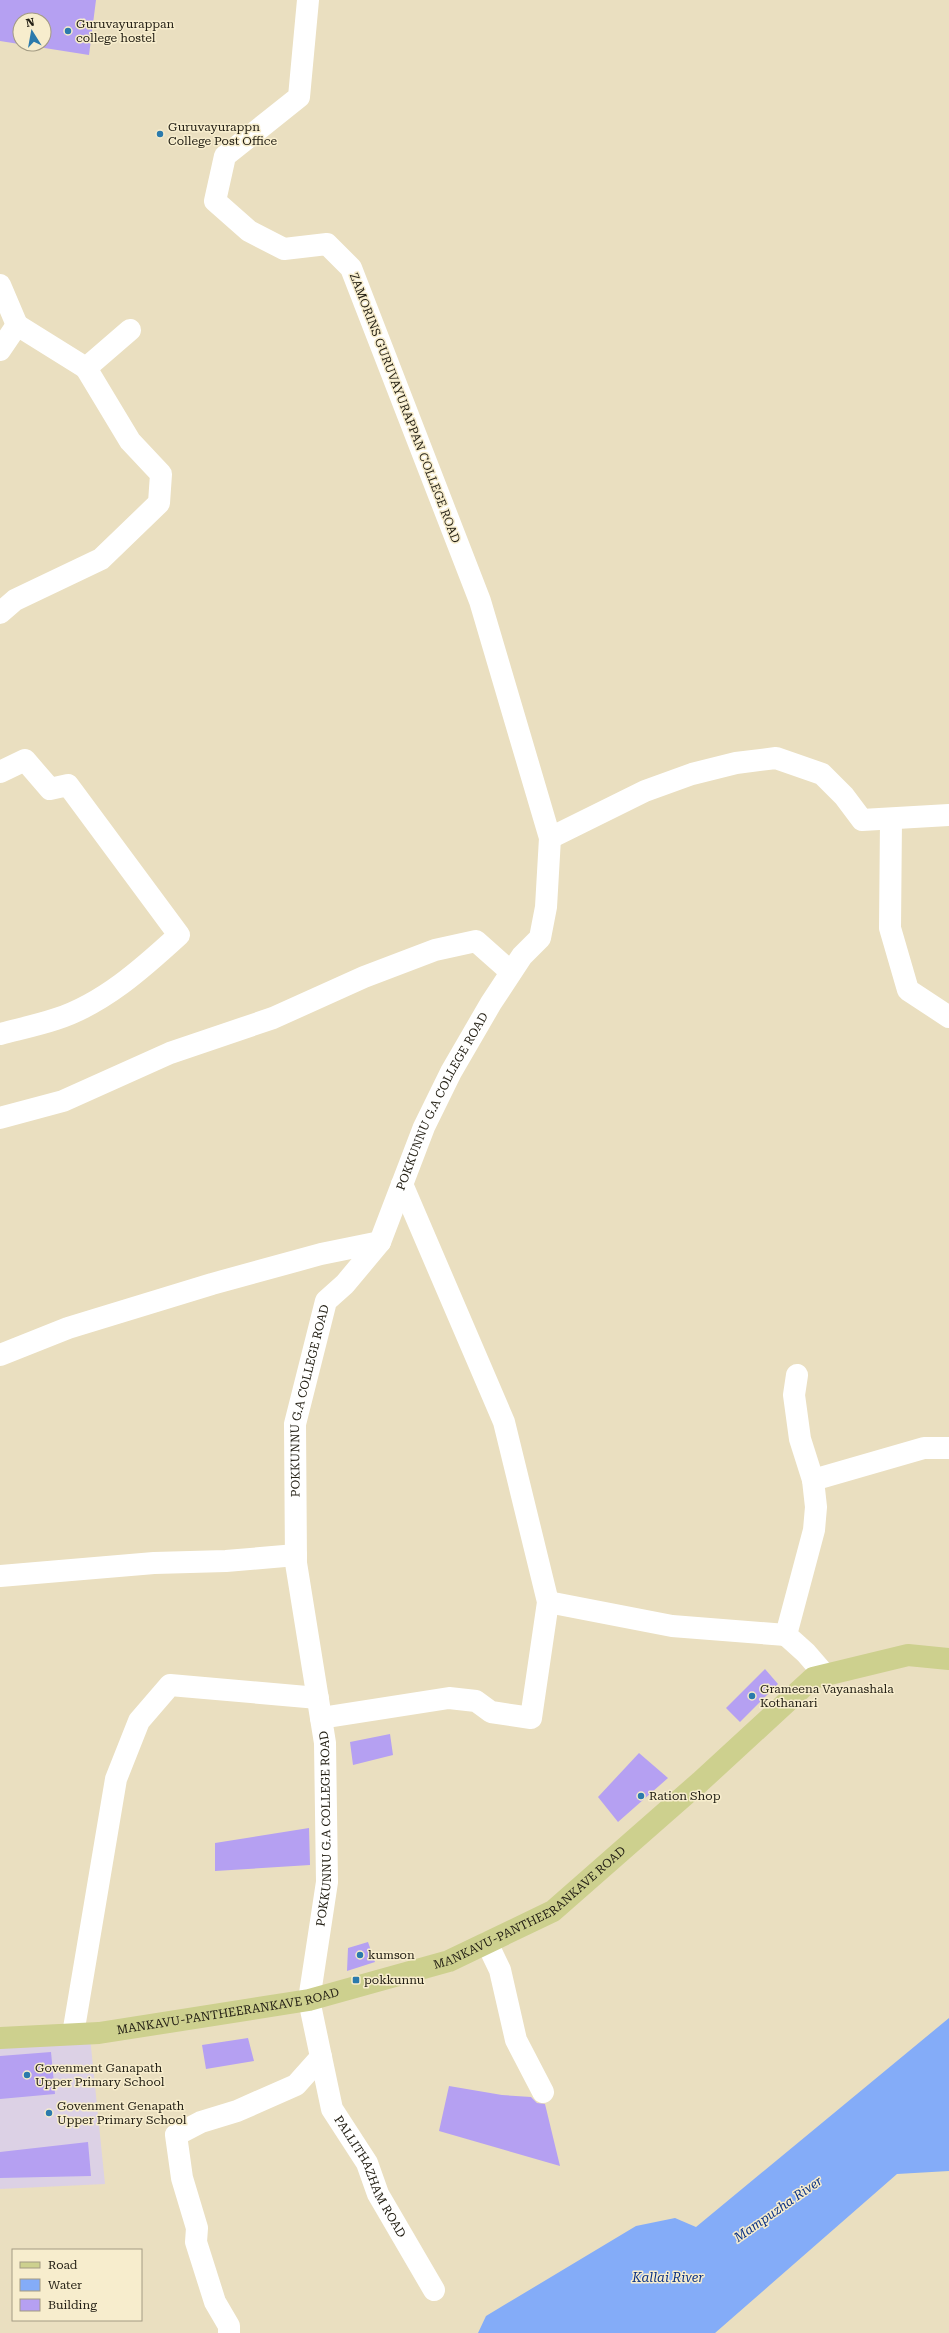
<svg xmlns="http://www.w3.org/2000/svg" width="949" height="2333" font-family="'Roboto Serif',serif">
<rect width="100%" height="100%" fill="#eadfc0"/>
<path fill="#dcd1e5" d="M90 2037 105 2184 0 2189V2043Z"/>
<path fill="#84acf8" d="M949 2018V2171L897 2174 715 2333H478L486 2316 636 2226 675 2218 696 2227Z"/>
<path fill="#b5a0f2" fill-rule="evenodd" d="M0 0H96L89 55 0 41ZM20 20H44V44H20Z
M765 1669 778 1684 740 1722 726 1708Z
M390 1734 393 1755 353 1765 350 1742Z
M639 1753 668 1778 618 1822 598 1797Z
M309 1828 310 1865 215 1871V1843Z
M368 1942 375 1962 347 1971 348 1948Z
M248 2038 254 2061 206 2069 202 2045Z
M51 2052 55 2094 0 2099V2056Z
M449 2086 502 2095 531 2097 537 2103 545 2104 560 2166 439 2131Z
M88 2142 91 2176 0 2178V2152Z"/>
<g fill="none" stroke-linecap="round" stroke-linejoin="round">
<g stroke="#fff" stroke-width="22">
<path d="M0 285 17 325"/>
<path d="M0 350 17 325 86 368 130 330"/>
<path d="M0 613 15 600 101 559 159 503 161 474 130 441 86 368"/>
<path d="M0 772 25 760 50 789 68 785 179 935C143 968 103 1004 56 1019 38 1025 19 1029 0 1034"/>
<path d="M891 819 890 928 908 990 949 1017"/>
<path d="M550 838 645 791 692 774 736 763 776 758 822 774 844 796 862 820 949 815"/>
<path d="M0 1118 63 1101 170 1053 273 1018 364 977 435 950 476 941 511 972"/>
<path d="M0 1355 68 1328 212 1284 321 1254 380 1242"/>
<path d="M797 1375 794 1395 800 1439 813 1480 816 1507 814 1530 786 1635 806 1653 825 1675"/>
<path d="M813 1480 924 1448H949"/>
<path d="M0 1576 154 1563 226 1561 296 1555"/>
<path d="M548 1602 672 1626 786 1635"/>
<path d="M321 1718 449 1698 476 1701 491 1712 531 1718 548 1602 504 1422 402 1184"/>
<path d="M487 1943 500 1970 516 2040 543 2092"/>
<path d="M73 2034 116 1779 139 1721 170 1685 318 1698"/>
<path id="s1" d="M321 2057 332 2109 367 2163 378 2194 434 2290"/>
<path id="s2" d="M229 2333V2326L215 2302 196 2242 197 2228 182 2178 176 2135 201 2122 237 2111 296 2085 321 2057 309 2000 327 1882 325 1743 296 1563 295 1424 326 1301 345 1284 380 1242 424 1127 451 1072 491 1003 522 956 540 938 546 907 550 838 480 601 351 268 327 244 284 249 249 231 215 201 225 156 299 97 308 0"/>
</g>
<path stroke="#cdd08e" stroke-width="22" id="s3" d="M0 2038 99 2033 309 2000 449 1961 553 1911 700 1782 813 1678 908 1655 949 1659"/>
</g>
<g fill="#2b7aac" stroke="#f7edcd" stroke-width="1.5">
<circle cx="68" cy="31" r="4"/>
<circle cx="160" cy="134" r="4"/>
<circle cx="752" cy="1696" r="4"/>
<circle cx="641" cy="1796" r="4"/>
<circle cx="360" cy="1955" r="4"/>
<rect x="352" y="1976" width="8" height="8" rx="2"/>
<circle cx="27" cy="2075" r="4"/>
<circle cx="49" cy="2113" r="4"/>
</g>
<g text-anchor="middle" dominant-baseline="central" stroke-width="3" stroke-linejoin="round" paint-order="stroke">
<g font-size="12" fill="#242015" stroke="#f7edcd" text-anchor="start">
<text x="76" y="24">Guruvayurappan<tspan x="76" dy="14">college hostel</tspan></text>
<text x="168" y="127">Guruvayurappn<tspan x="168" dy="14">College Post Office</tspan></text>
<text x="760" y="1689">Grameena Vayanashala<tspan x="760" dy="14">Kothanari</tspan></text>
<text x="649" y="1796">Ration Shop</text>
<text x="368" y="1955">kumson</text>
<text x="364" y="1980">pokkunnu</text>
<text x="35" y="2068">Govenment Ganapath<tspan x="35" dy="14">Upper Primary School</tspan></text>
<text x="57" y="2106">Govenment Genapath<tspan x="57" dy="14">Upper Primary School</tspan></text>
</g>
<g font-size="12" fill="#242015" stroke="#f7edcd">
<text transform="translate(405 408) rotate(69)">ZAMORINS GURUVAYURAPPAN COLLEGE ROAD</text>
<text stroke="none"><textPath href="#s2" startOffset="1374">POKKUNNU G.A COLLEGE ROAD</textPath></text>
<text stroke="none"><textPath href="#s2" startOffset="1038">POKKUNNU G.A COLLEGE ROAD</textPath></text>
<text stroke="none"><textPath href="#s2" startOffset="606">POKKUNNU G.A COLLEGE ROAD</textPath></text>
<text stroke="none"><textPath href="#s3" startOffset="554">MANKAVU-PANTHEERANKAVE ROAD</textPath></text>
<text stroke="none"><textPath href="#s3" startOffset="230">MANKAVU-PANTHEERANKAVE ROAD</textPath></text>
<text stroke="none"><textPath href="#s1" startOffset="131">PALLITHAZHAM ROAD</textPath></text>
</g>
<g font-size="13" font-style="italic" fill="#093185" stroke="#f7edcd">
<text transform="translate(778 2209) rotate(-35)">Mampuzha River</text>
<text x="668" y="2277">Kallai River</text>
</g>
</g>
<rect x="12" y="2249" width="130" height="72" fill="#f7edcd" stroke="#a39b83"/>
<rect x="20" y="2262" width="20" height="6" fill="#cdd08e" stroke="#a39b83"/>
<text x="48" y="2269" font-size="12" fill="#242015">Road</text>
<rect x="20" y="2279" width="20" height="12" fill="#84acf8" stroke="#a39b83"/>
<text x="48" y="2289" font-size="12" fill="#242015">Water</text>
<rect x="20" y="2299" width="20" height="12" fill="#b5a0f2" stroke="#a39b83"/>
<text x="48" y="2309" font-size="12" fill="#242015">Building</text>
<g transform="translate(32 32) rotate(349)"><circle r="19" fill="#f7edcd" stroke="#a39b83"/>
<path d="M0-3L7 15L0 10L-7 15Z" fill="#2b7aac"/>
<text y="-6" font-size="11" font-weight="bold" text-anchor="middle" fill="#242015">N</text>
</g>
</svg>
